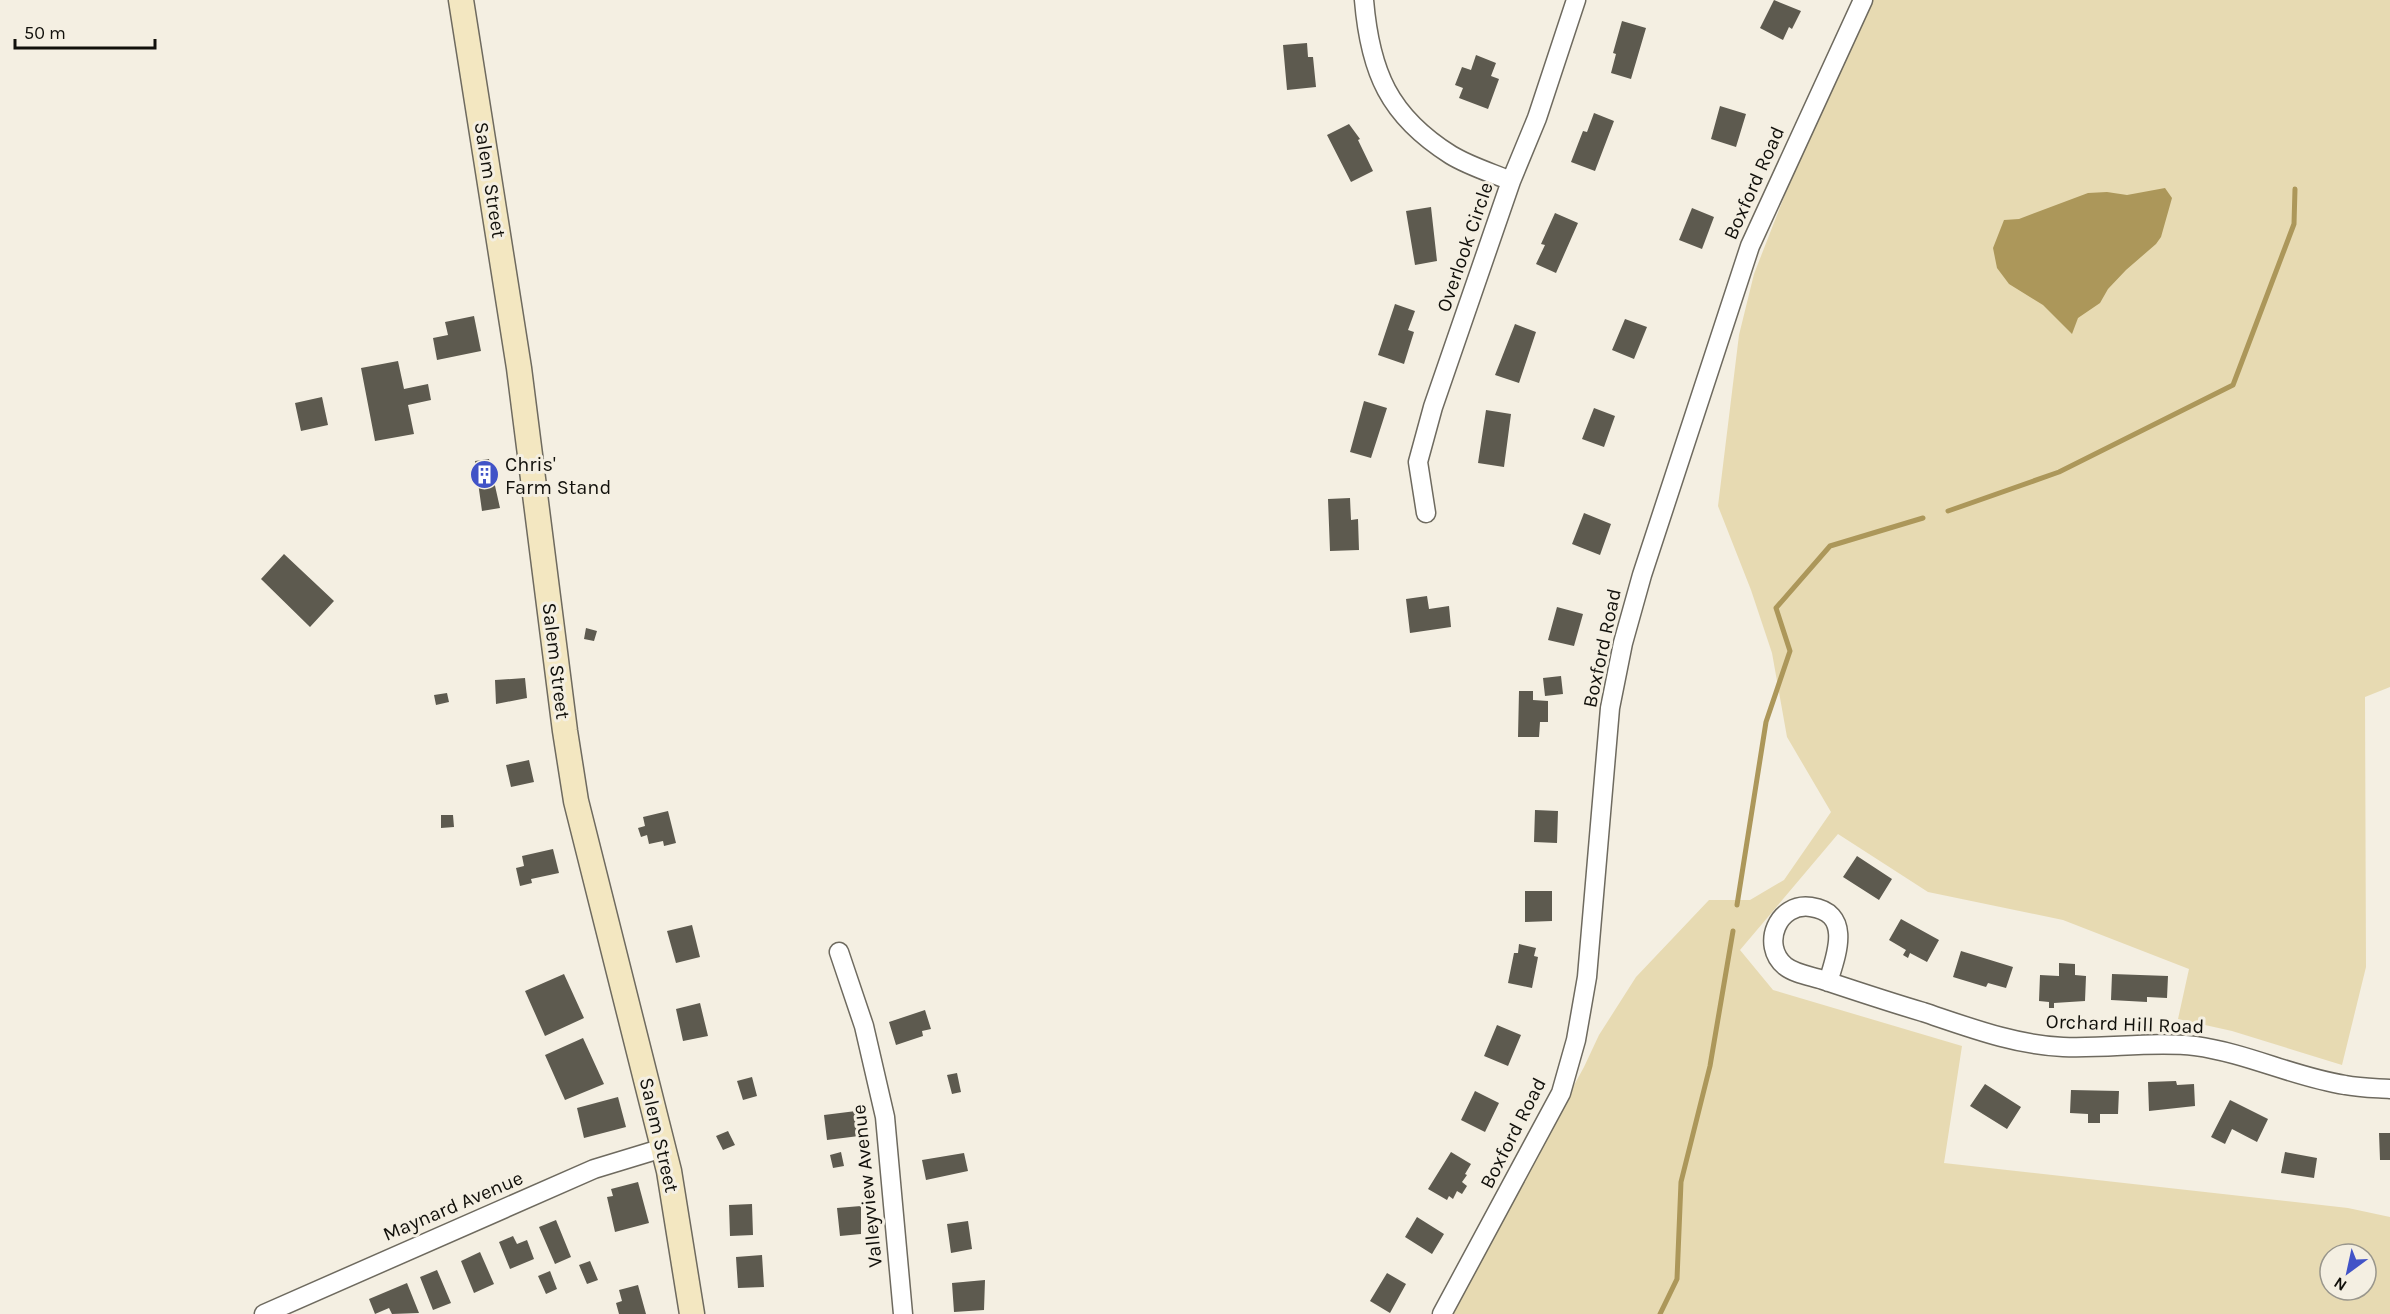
<svg xmlns="http://www.w3.org/2000/svg" width="2390" height="1314" font-family="Karla,sans-serif">
<rect width="100%" height="100%" fill="#f4efe2"/>
<path fill="#e7dab2" fill-rule="evenodd" d="M1872 0H2390V687L2365 697 2366 967 2342 1065 2232 1031 2178 1019 2189 969 2063 920 1928 892 1838 834 1740 950 1773 990 1962 1046 1944 1163 2348 1208 2390 1217V1314H1448L1584 1067 1599 1035 1636 977 1709 900H1750L1784 880 1831 812 1787 737 1772 653 1751 590 1718 506 1739 335 1754 274 1802 151ZM2330 1254H2366V1290H2330Z"/>
<path fill="#ac975a" d="M2165 188 2172 198 2161 237 2156 244 2126 270 2108 289 2100 303 2078 318 2072 334 2043 305 2009 284 1997 268 1993 248 2004 220 2019 219 2088 193 2107 192 2127 195Z"/>
<g fill="none" stroke-linecap="round" stroke-linejoin="round">
<path stroke="#ac975a" stroke-width="5" d="M1948 511 2059 472 2233 385 2294 224 2295 189
M1737 905 1766 722 1790 651 1776 608 1830 546 1923 518
M1660 1314 1677 1279 1681 1182 1710 1066 1733 931"/>
</g>
<path fill="#5d5a4f" d="M1774 0 1801 11 1792 29 1789 27 1783 40 1760 28Z
M1622 21 1646 28 1631 79 1611 73 1616 54 1613 53Z
M1307 43 1308 57H1313L1316 87 1287 90 1283 45Z
M1476 55 1496 63 1491 76 1499 79 1488 109 1459 98 1463 88 1455 85 1462 67 1471 70Z
M1720 106 1746 114 1736 147 1711 139Z
M1594 113 1614 121 1595 171 1571 162 1583 131 1587 132Z
M1349 124 1360 139 1358 140 1373 171 1351 182 1327 135Z
M1431 207 1437 261 1415 265 1406 211Z
M1692 208 1714 217 1702 249 1679 240Z
M1555 213 1578 223 1556 273 1536 264 1545 245 1541 244Z
M1395 304 1415 311 1408 330 1414 332 1404 364 1378 355Z
M474 316 481 351 437 360 433 338 448 335 445 322Z
M1625 319 1647 327 1634 359 1612 350Z
M1515 324 1536 332 1519 383 1495 375Z
M398 361 404 389 428 384 431 400 408 405 414 434 375 441 361 368Z
M322 397 328 425 301 431 295 403Z
M1364 401 1387 408 1371 458 1350 452Z
M1594 408 1615 416 1604 447 1582 439Z
M1486 410 1511 414 1504 467 1478 463Z
M489 459 500 508 482 511 475 461Z
M1350 498 1351 520 1358 519 1359 550 1330 551 1328 499Z
M1584 513 1611 524 1600 555 1572 544Z
M284 554 334 601 310 627 261 579Z
M1427 596 1429 609 1449 606 1451 627 1410 633 1406 599Z
M1557 607 1583 614 1574 646 1548 640Z
M586 628 597 631 594 641 584 639Z
M1561 676 1563 694 1545 696 1543 678Z
M525 678 527 698 496 704 495 680Z
M1519 691H1533V700L1548 701V722H1540L1539 737H1518Z
M447 693 449 702 436 705 434 695Z
M529 760 534 782 511 787 506 765Z
M1535 810 1558 811 1557 843 1534 842Z
M668 811 676 843 664 846 663 841 649 844 647 835 641 837 638 828 645 826 643 817Z
M441 815H453L454 827 441 828Z
M553 849 559 873 531 879 532 883 520 886 516 868 524 866 522 856Z
M1857 856 1892 879 1879 900 1843 877Z
M1525 891H1552V921L1525 922Z
M1901 919 1939 940 1927 962 1910 953 1908 958 1903 955 1906 950 1889 940Z
M692 925 700 957 676 963 667 931Z
M1519 944 1536 948 1534 956 1538 957 1532 988 1508 983 1514 953H1518Z
M1961 951 2013 967 2006 988 1988 983 1986 987 1953 977Z
M2059 963 2075 964V975L2086 976 2085 1001 2054 1003V1008H2049V1002L2039 1001 2040 975 2059 976Z
M564 974 584 1018 545 1036 525 991Z
M2112 974 2168 976 2167 998 2147 997V1002L2111 1000Z
M700 1003 708 1036 683 1041 676 1009Z
M925 1010 931 1029 922 1031 923 1036 896 1045 889 1022Z
M1497 1025 1521 1035 1508 1066 1484 1056Z
M583 1038 604 1084 565 1100 545 1055Z
M957 1073 961 1092 952 1094 947 1075Z
M752 1077 757 1096 743 1100 737 1081Z
M2176 1081 2177 1085 2194 1084 2195 1106 2149 1111 2148 1082Z
M1985 1084 2021 1107 2007 1129 1970 1106Z
M2071 1090 2119 1091 2118 1114H2100V1123H2088V1114L2070 1113Z
M1475 1091 1499 1103 1485 1132 1461 1120Z
M618 1097 626 1127 584 1138 577 1108Z
M2230 1100 2268 1119 2257 1142 2232 1129 2225 1144 2211 1137Z
M856 1111 859 1136 827 1140 824 1115Z
M728 1131 735 1145 723 1150 716 1136Z
M2379 1133H2390V1160H2380Z
M841 1152 844 1166 833 1168 830 1155Z
M1451 1152 1471 1164 1465 1174 1467 1175 1462 1182 1467 1186 1462 1194 1457 1191 1453 1199 1449 1196 1447 1200 1428 1189Z
M2285 1152 2317 1158 2314 1178 2281 1173Z
M964 1153 968 1171 926 1180 922 1160Z
M638 1182 649 1223 615 1232 607 1197 613 1196 611 1189Z
M752 1204 753 1235 730 1236 729 1205Z
M861 1206V1234L840 1236 837 1208Z
M1417 1217 1444 1234 1432 1254 1405 1237Z
M556 1220 571 1257 555 1264 539 1227Z
M968 1221 972 1249 951 1253 947 1224Z
M513 1236 517 1244 527 1240 534 1259 510 1269 499 1242Z
M480 1252 494 1284 474 1293 461 1261Z
M762 1255 764 1287 738 1288 736 1257Z
M590 1261 598 1280 587 1284 579 1265Z
M437 1270 451 1303 433 1310 420 1277Z
M550 1271 557 1289 546 1294 538 1276Z
M1387 1273 1406 1284 1390 1313 1370 1301Z
M985 1280 984 1310 954 1312 952 1283Z
M407 1283 419 1313 392 1314 389 1308 375 1314 369 1299Z
M638 1285 646 1314H619L616 1303 622 1301 619 1290Z"/>
<g fill="none" stroke-linecap="round" stroke-linejoin="round">
<defs>
<path id="minor" d="M1364 0C1370 72 1389 116 1451 155 1469 166 1492 173 1511 181
M1426 513 1418 462 1433 407 1511 181 1537 118 1576 0
M839 952 864 1026 885 1117 903 1314
M1828 982C1836 956 1853 913 1811 907 1778 902 1760 945 1785 966 1795 974 1811 976 1823 980 1856 991 1889 1002 1923 1012 1968 1027 2015 1045 2063 1047 2107 1049 2152 1041 2195 1046 2247 1053 2294 1077 2345 1085 2360 1088 2375 1088 2390 1089
M264 1314 594 1169 663 1148
M1442 1314 1561 1093 1576 1040 1587 977 1610 708 1623 643 1642 575 1750 246 1863 0"/>
<path id="secondary" d="M461 0 519 368 565 731 576 801 669 1171 692 1314"/>
</defs>
<use href="#minor" stroke="#6e6a5f" stroke-width="21"/>
<use href="#secondary" stroke="#6e6a5f" stroke-width="27"/>
<use href="#minor" stroke="#fff" stroke-width="18"/>
<use href="#secondary" stroke="#f3e7c1" stroke-width="24"/>
</g>
<defs>
<symbol id="building-disc" viewBox="-11 -11 22 22"><circle r="9.5" fill="#4153c7" stroke="#f4efe2"/><path d="M-4-6H4V6H1V3H-1V6H-4ZM-2.5-4.3h1.7v1.8h-1.7ZM.8-4.3h1.7v1.8H.8ZM-2.5-1h1.7V.8h-1.7ZM.8-1h1.7V.8H.8Z" fill="#fff"/></symbol>
</defs>
<g fill-rule="evenodd">
<use href="#building-disc" x="468" y="458" width="33" height="33"/>
</g>
<g text-anchor="middle" dominant-baseline="central" stroke-width="6" stroke-linejoin="round" paint-order="stroke">
<g font-size="20" fill="#11100b" stroke="#f4efe2">
<text transform="translate(490 180) rotate(81)">Salem Street</text>
<text transform="translate(1754 183) rotate(-66)">Boxford Road</text>
<text transform="translate(1465 247) rotate(-71)">Overlook Circle</text>
<text transform="translate(1602 648) rotate(-78)">Boxford Road</text>
<text transform="translate(556 661) rotate(83)">Salem Street</text>
<text transform="translate(2125 1024) rotate(2)">Orchard Hill Road</text>
<text transform="translate(1513 1133) rotate(-63)">Boxford Road</text>
<text transform="translate(659 1135) rotate(77)">Salem Street</text>
<text transform="translate(867 1186) rotate(-96)">Valleyview Avenue</text>
<text transform="translate(453 1206) rotate(-23)">Maynard Avenue</text>
</g>
<g font-size="20" fill="#11100b" stroke="#f4efe2" text-anchor="start">
<text x="505" y="464">Chris'<tspan x="505" dy="23">Farm Stand</tspan></text>
</g>
</g>
<g transform="translate(2348 1272) rotate(213)"><circle r="28" fill="#f4efe2" stroke="#99968c" stroke-width="1.5"/>
<path d="M0-4.5L10 22L0 15L-10 22Z" fill="#4153c7"/>
<text y="-9" font-size="16" font-weight="bold" text-anchor="middle" fill="#11100b">N</text>
</g>
<path d="M15 39v9h140v-9" fill="none" stroke="#11100b" stroke-width="3"/>
<text x="24" y="39" font-size="18" fill="#11100b" stroke="#f4efe2" stroke-width="4.5" paint-order="stroke">50 m</text>
</svg>
